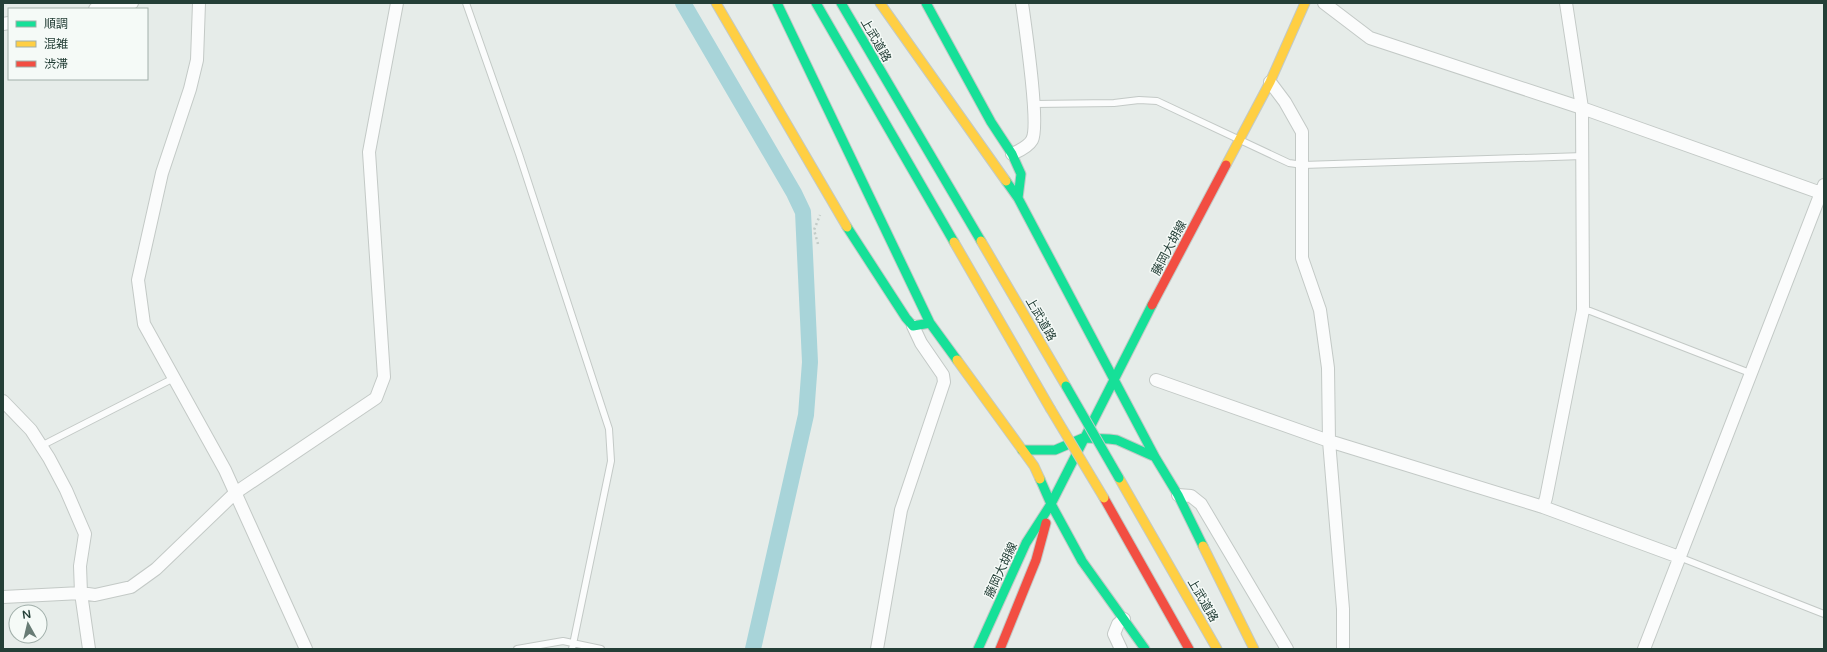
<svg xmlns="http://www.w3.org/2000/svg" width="1827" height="652" font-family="'Varela Round','Noto Sans JP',sans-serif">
<rect width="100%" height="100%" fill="#e6ece9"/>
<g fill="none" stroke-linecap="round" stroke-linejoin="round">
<path stroke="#a8d4d9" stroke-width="16" d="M683 3 794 193 803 212 810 362 806 415 753 649"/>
<defs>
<path id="lane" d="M466 3 519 154 609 429 611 461 572 649
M1034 104 1114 103 1139 100 1157 101 1289 163 1303 165 1583 156
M1583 310 1590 311 1750 373
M41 446 174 378
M1679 557 1824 614
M517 649 563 641 601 649"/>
<path id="street" d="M199 3 197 60 190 89 162 173 138 280 144 324 225 470 306 649
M1324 3 1370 38 1582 108 1821 193
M95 9 132 3
M3 24 9 23
M1270 82 1285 102 1302 132V258L1320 310 1328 368 1329 441 1343 609V649
M1012 154C1019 151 1028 147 1032 140 1040 126 1025 25 1022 3
M1156 380 1329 441 1543 507 1679 557
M3 401 31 430 49 458 66 490 85 534 80 566 81 593 89 649
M1178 495 1191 496 1201 504 1287 649
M1543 507 1546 498 1583 310 1582 108 1566 3
M3 597 81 593 95 595 131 587 156 569 235 493 376 398 384 377 369 152 397 3
M877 649 901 510 944 382 943 375 921 343 913 326
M1121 649 1114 634 1118 624 1124 619
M1644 649 1824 185"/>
<path id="fast" d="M777 3 930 323 957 360
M816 3 954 242
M841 3 981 241
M926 3 991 122 1012 154 1021 174 1018 198
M1006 181 1018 198 1155 457 1178 495 1203 546
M847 227 906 318 913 326 930 323
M1022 450H1055L1083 438 1109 439 1117 440 1155 457
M1040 479 1051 504 1082 561 1145 649
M978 649 1026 543 1051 504 1152 305"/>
<path id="slow" d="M716 3 847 227
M880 3 1006 181
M1226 165 1270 82 1305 3
M981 241 1066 386
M954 242 1050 408
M957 360 1034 466 1040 479
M1119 478 1217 649
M1203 546 1254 649"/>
<path id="jam" d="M1152 305 1226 165
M1104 498 1189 649
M1000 649 1036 560 1046 523"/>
</defs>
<use href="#lane" stroke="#c3c9c6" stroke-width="8"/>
<use href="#street" stroke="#c3c9c6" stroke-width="14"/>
<use href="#fast" stroke="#c2c9c6" stroke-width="11"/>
<use href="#slow" stroke="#c2c9c6" stroke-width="11"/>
<use href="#jam" stroke="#c2c9c6" stroke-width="11"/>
<path stroke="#c2cbc7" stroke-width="2.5" stroke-dasharray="2 3" stroke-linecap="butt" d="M818 244 814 230 820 215"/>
<use href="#lane" stroke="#fbfcfc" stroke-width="6"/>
<use href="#street" stroke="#fbfcfc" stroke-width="12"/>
<use href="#fast" stroke="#16e098" stroke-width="9"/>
<use href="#slow" stroke="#ffcf43" stroke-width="9"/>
<use href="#jam" stroke="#f24e42" stroke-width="9"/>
<defs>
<path id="fast-bridge" d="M1066 386 1119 478"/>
<path id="slow-bridge" d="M1050 408 1104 498"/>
</defs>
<use href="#fast-bridge" stroke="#c2cac7" stroke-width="11" stroke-linecap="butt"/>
<use href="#slow-bridge" stroke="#c2cac7" stroke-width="11" stroke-linecap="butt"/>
<use href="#fast-bridge" stroke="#16e098" stroke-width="9"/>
<use href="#slow-bridge" stroke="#ffcf43" stroke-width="9"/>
</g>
<g text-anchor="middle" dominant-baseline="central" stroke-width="3" stroke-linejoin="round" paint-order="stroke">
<g font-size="12" fill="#243f37" stroke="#f5faf7">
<text transform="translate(876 40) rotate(60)">上武道路</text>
<text transform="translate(1169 248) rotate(-62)">藤岡大胡線</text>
<text transform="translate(1041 319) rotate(60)">上武道路</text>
<text transform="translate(1001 570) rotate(-65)">藤岡大胡線</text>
<text transform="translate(1203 600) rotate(60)">上武道路</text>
</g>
</g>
<rect width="1827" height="652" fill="none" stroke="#243f37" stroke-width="8"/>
<rect x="8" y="8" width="140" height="72" fill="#f5faf7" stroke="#a1afaa"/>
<rect x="16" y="21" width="20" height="6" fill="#16e098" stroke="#a1afaa"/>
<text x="44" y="28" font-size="12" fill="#243f37">順調</text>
<rect x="16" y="41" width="20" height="6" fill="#ffcf43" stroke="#a1afaa"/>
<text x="44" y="48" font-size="12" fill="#243f37">混雑</text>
<rect x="16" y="61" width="20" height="6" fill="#f24e42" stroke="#a1afaa"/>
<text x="44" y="68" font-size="12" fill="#243f37">渋滞</text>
<g transform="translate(28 624) rotate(352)"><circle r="19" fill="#f5faf7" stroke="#a1afaa"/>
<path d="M0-3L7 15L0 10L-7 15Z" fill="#687c75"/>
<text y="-6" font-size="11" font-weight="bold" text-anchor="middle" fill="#243f37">N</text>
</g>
</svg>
